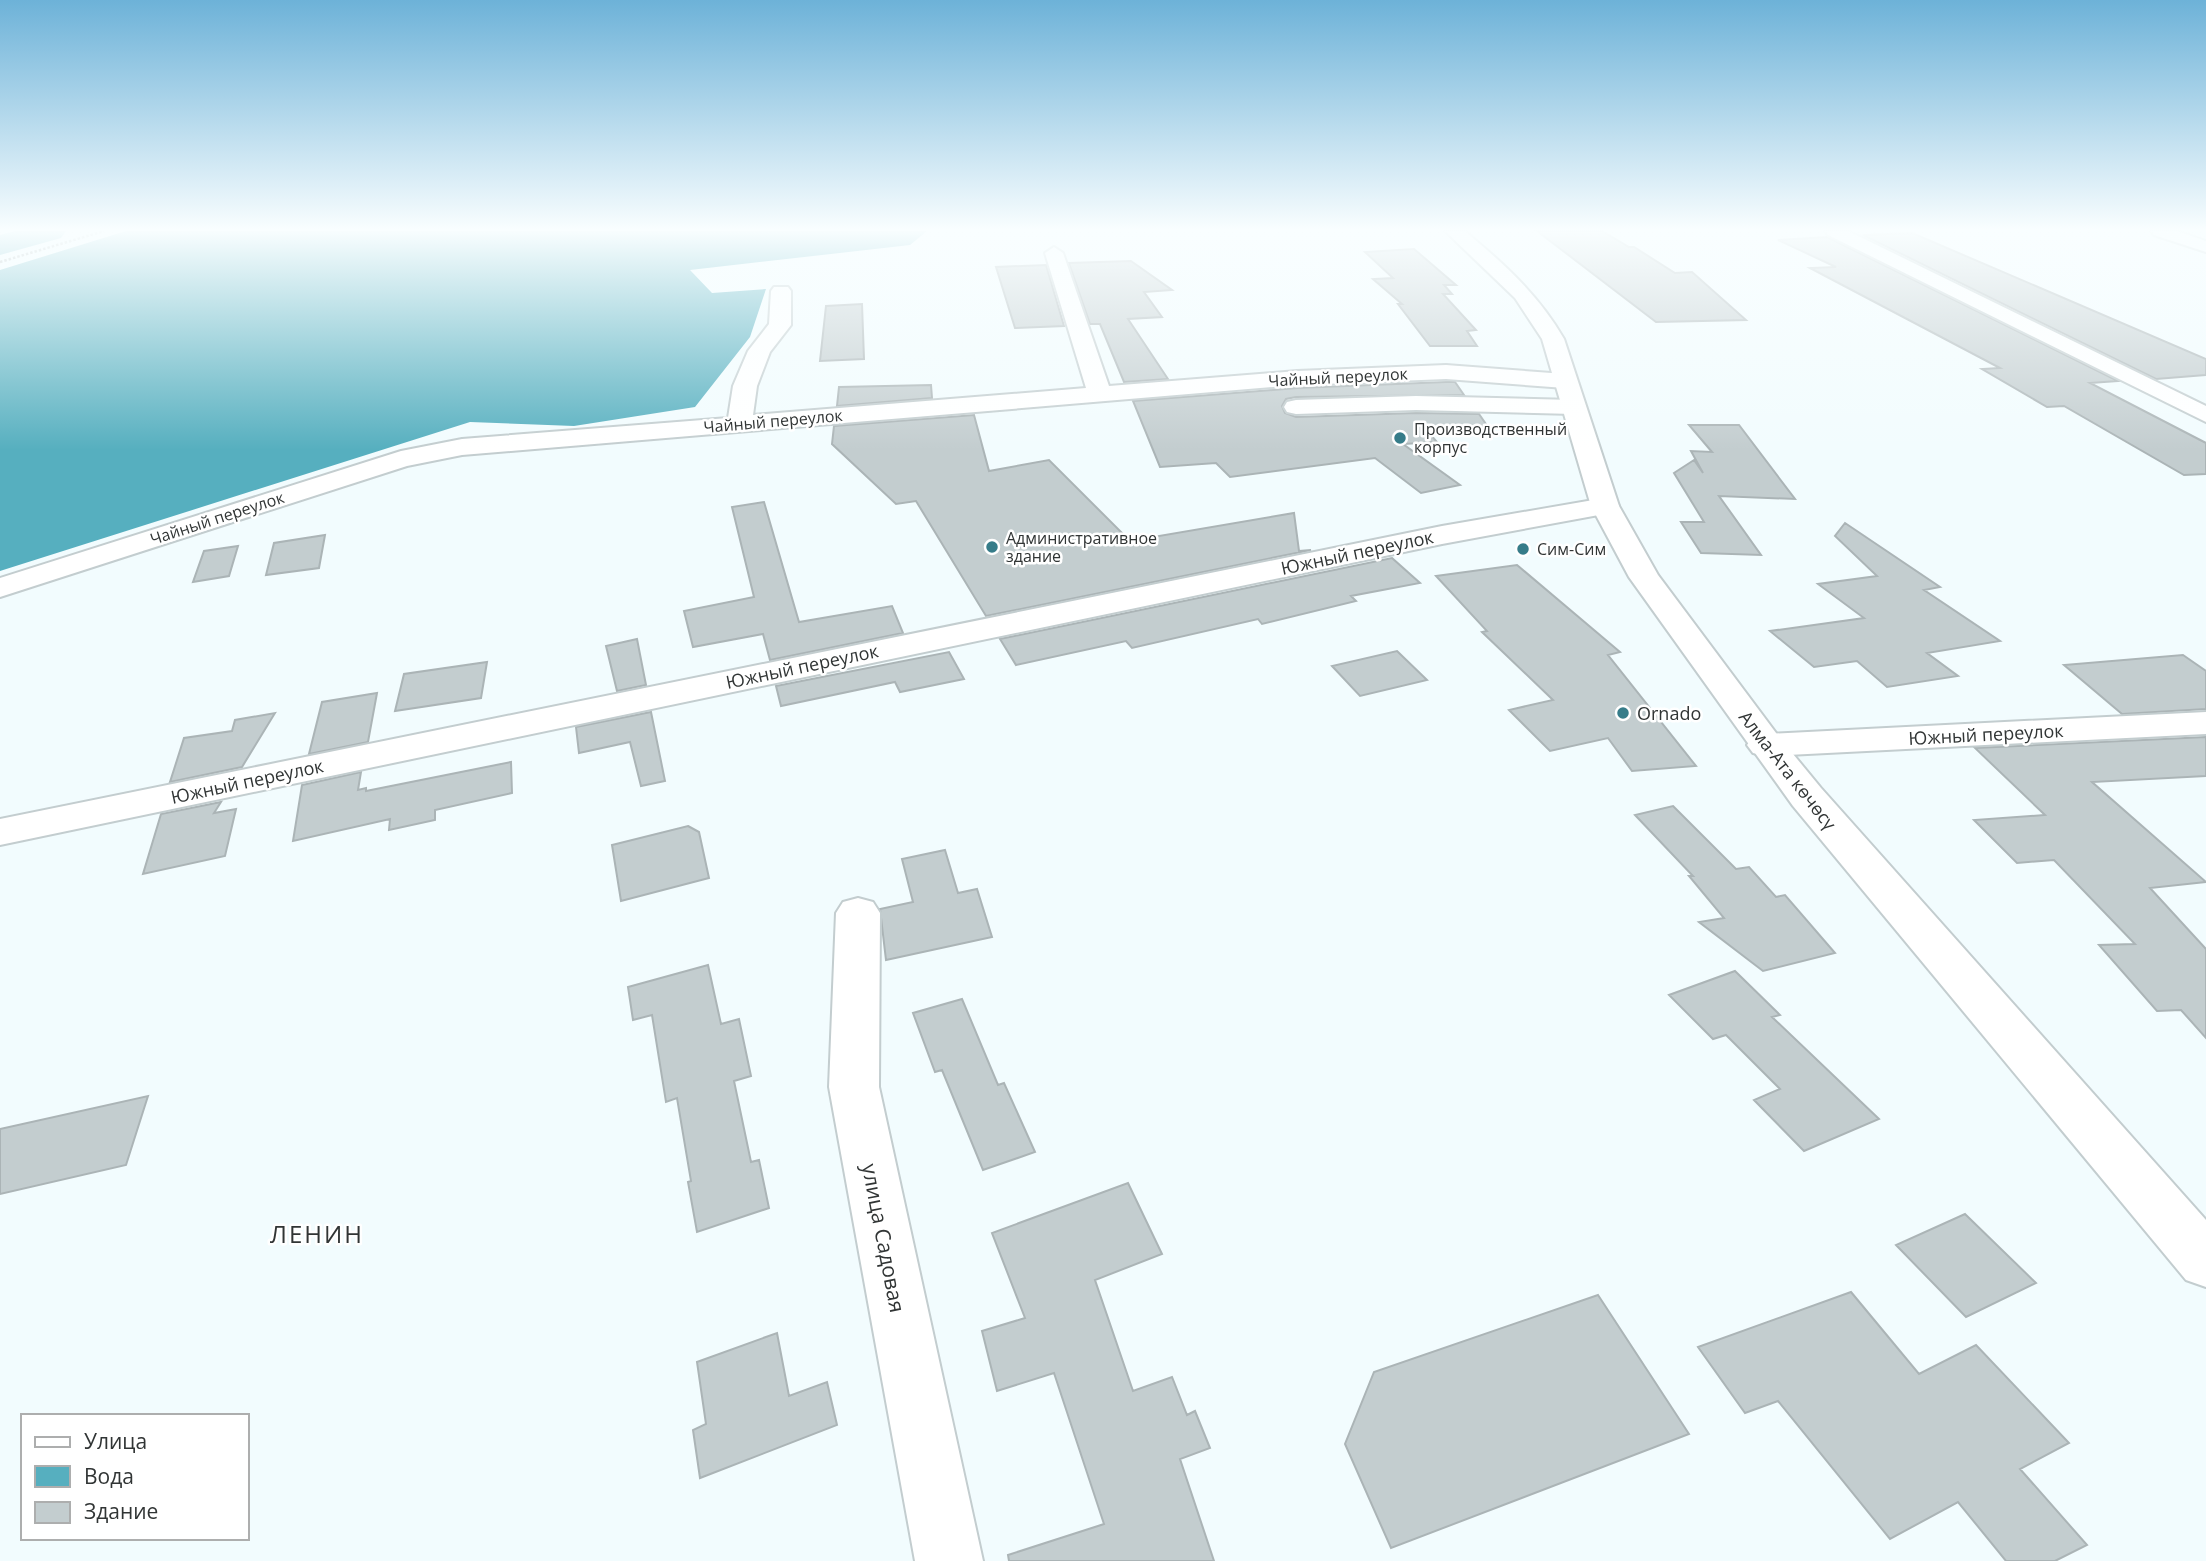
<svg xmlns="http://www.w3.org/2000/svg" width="2206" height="1561" font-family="'Open Sans',sans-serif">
<rect width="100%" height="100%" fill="#f2fcfe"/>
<path fill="#56afbf" d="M126 231H927L910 245 690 270 712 293 766 289 750 337 695 407 574 426 470 422 0 571V270Z"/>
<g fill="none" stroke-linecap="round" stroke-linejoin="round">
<path fill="#56afbf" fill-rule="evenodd" d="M15 231H66L61 238 0 255V235Z"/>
</g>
<path fill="#c3cdcf" stroke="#abb4b6" stroke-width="2" d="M1537 231H1602L1629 247H1634L1675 273 1692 272 1746 320 1656 322Z
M1912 233 2206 359V375L2156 379 1863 235Z
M1827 237 2118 381 2090 383 2206 443V474L2184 475 2064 406 2047 407 1982 369 2000 368 1810 268 1836 267 1778 240Z
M1414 249 1456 285H1444L1452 294H1443L1476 330 1467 331 1477 346H1430L1398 304H1402L1373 279 1393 278 1365 252Z
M1131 261 1172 290 1144 292 1162 317 1128 319 1168 379 1124 382 1100 324H1090L1069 263Z
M1046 265 1064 326 1015 328 996 267Z
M862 304 864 359 820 361 826 306Z
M1446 382H1455L1464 395 1296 397 1286 399 1282 406 1285 413 1296 417 1416 413 1479 414 1488 427H1424L1437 442 1403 444 1460 485 1421 493 1375 458 1230 477 1216 463 1160 467 1133 401 1297 388Z
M931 385 932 398 837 406 839 387Z
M974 415 989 471 1049 460 1130 541 1294 513 1299 551 1311 550 986 616 916 501 896 504 832 444 834 426Z
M1689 425H1739L1795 499 1719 496 1761 555 1701 553 1681 522H1704L1674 473 1694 460 1703 473 1691 451 1712 452Z
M764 502 799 622 892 606 903 633 770 660 763 634 693 647 684 611 754 597 732 507Z
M1845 523 1940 587 1924 590 2000 641 1927 653 1958 676 1887 687 1857 661 1814 667 1770 631 1864 618 1818 584 1877 576 1835 536Z
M325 535 319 568 266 575 274 543Z
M238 546 229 576 193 582 204 551Z
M1392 558 1420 583 1351 596 1356 601 1262 624 1258 619 1132 648 1126 641 1016 665 1000 639Z
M1517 565 1620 652 1608 655 1696 766 1632 771 1608 738 1550 751 1509 710 1553 700 1482 632 1487 631 1436 576Z
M637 639 646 685 617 691 606 646Z
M1397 651 1427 680 1360 696 1332 666Z
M949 652 964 679 900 692 895 682 781 706 776 686Z
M2183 655 2206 671V709L2122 714 2064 665Z
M487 662 481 698 395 711 404 674Z
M377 693 368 742 309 754 322 702Z
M651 712 665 781 641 786 630 742 579 753 576 727Z
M275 713 242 767 170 782 184 738 232 731 235 720Z
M2206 737V776L2092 782 2206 882 2150 888 2206 949V1038L2181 1010 2157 1011 2099 945 2135 944 2054 860 2017 863 1974 820 2045 815 1975 748Z
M511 762 512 793 435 810V820L389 830 390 819 293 841 302 785 361 772 358 790 366 788V791Z
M221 802 214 813 236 809 225 856 143 874 161 814Z
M1673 806 1736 869 1749 867 1776 897 1785 895 1835 953 1763 971 1699 922 1724 918 1689 876H1693L1635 815Z
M688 826 699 832 709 878 621 901 612 845Z
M945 850 958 893 977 889 992 937 886 960 880 909 913 902 902 859Z
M708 965 721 1024 739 1019 751 1076 734 1081 751 1162 759 1160 769 1208 697 1232 688 1182 691 1181 677 1098 666 1102 652 1015 633 1020 628 987Z
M1735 971 1780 1015 1772 1017 1879 1119 1804 1151 1754 1100 1780 1089 1726 1035 1713 1039 1669 995Z
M962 999 998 1085 1004 1083 1035 1152 983 1170 942 1070 935 1072 913 1013Z
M148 1096 126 1165 0 1194V1129Z
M1128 1183 1162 1254 1095 1280 1133 1391 1172 1377 1187 1415 1195 1411 1210 1448 1180 1459 1214 1561H1009L1008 1555 1104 1524 1054 1373 997 1391 982 1331 1025 1318 992 1233Z
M1965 1214 2036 1283 1966 1317 1896 1245Z
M1851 1292 1919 1374 1976 1345 2069 1443 2020 1469 2087 1545 2055 1561H2006L1958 1502 1890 1539 1778 1401 1745 1413 1698 1347Z
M1598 1295 1689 1434 1391 1548 1345 1444 1374 1372Z
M777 1333 789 1396 827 1382 837 1425 700 1478 693 1430 706 1424 697 1362Z"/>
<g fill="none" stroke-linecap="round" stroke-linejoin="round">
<defs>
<path id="minor" d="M1825 231H1848L2206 406V422L1828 235Z
M2151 231H2177L2206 241V252L2154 235Z
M1054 247 1063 253 1109 386 1297 371 1446 365 1565 374 1573 376 1577 381 1573 386 1565 388 1446 379 1297 385 462 455 407 466 0 597V578L401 451 462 439 728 418 733 386 748 351 769 324 771 291 774 287H788L791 291V325L770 352 757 386 753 415 1086 388 1045 253Z
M1416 396 1574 400 1583 402 1586 407 1583 412 1574 414 1416 410 1296 414 1287 412 1284 407 1287 402 1296 400Z
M1605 498 1615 500 1619 506 1615 512 1442 544 0 845V819L1442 526Z
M2206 712V734L1766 756 1753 753 1747 745 1753 737 1766 734Z
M858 898 873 902 880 913 879 1087 983 1561H915L829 1087 836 913 843 902Z"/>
<path id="highway" d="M1445 231H1465L1474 239C1510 269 1541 299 1564 339L1619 506 1658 575 1779 737 1821 788 2206 1220V1287L2186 1280 1793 806 1629 577 1591 506 1542 339 1515 298Z"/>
</defs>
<use href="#minor" stroke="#c3cdcf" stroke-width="4"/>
<use href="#highway" stroke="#c3cdcf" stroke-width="4"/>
<path stroke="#979e9f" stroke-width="2.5" stroke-dasharray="2.5 2" stroke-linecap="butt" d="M0 262 104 231"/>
<use href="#minor" fill="#fff" fill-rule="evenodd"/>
<use href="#highway" fill="#fff" fill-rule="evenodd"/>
</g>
<linearGradient id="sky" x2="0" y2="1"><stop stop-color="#6db2d8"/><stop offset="0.51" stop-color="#f9feff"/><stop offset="1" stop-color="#f9feff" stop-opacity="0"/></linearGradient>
<rect width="2206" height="450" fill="url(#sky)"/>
<g fill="#367c89" stroke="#fff" stroke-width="2.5">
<circle cx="1400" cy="438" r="7"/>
<circle cx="992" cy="547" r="7"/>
<circle cx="1523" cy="549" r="7"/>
<circle cx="1623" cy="713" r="7"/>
</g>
<g text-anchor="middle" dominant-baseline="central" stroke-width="5" stroke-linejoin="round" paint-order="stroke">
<g font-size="16" fill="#313535" stroke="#fff">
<text transform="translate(1338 377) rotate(-3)">Чайный переулок</text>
<text transform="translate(773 421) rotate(-5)">Чайный переулок</text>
<text transform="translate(217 518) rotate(-18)">Чайный переулок</text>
</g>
<g font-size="16" fill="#313535" stroke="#fff" text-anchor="start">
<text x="1414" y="429">Производственный<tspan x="1414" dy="18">корпус</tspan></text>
<text x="1006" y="538">Административное<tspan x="1006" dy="18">здание</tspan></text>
<text x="1537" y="549">Сим-Сим</text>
</g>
<g font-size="18" fill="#313535" stroke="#fff">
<text transform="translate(1357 552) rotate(-12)">Южный переулок</text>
<text transform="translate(802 666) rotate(-12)">Южный переулок</text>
<text transform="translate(1986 734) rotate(-3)">Южный переулок</text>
<text transform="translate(1788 770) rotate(52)">Алма-Ата көчөсү</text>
<text transform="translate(247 781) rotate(-12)">Южный переулок</text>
</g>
<g font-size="18" fill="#313535" stroke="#fff" text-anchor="start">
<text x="1637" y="713">Ornado</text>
</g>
<g font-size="21" fill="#313535" stroke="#fff">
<text transform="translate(884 1238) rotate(79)">улица Садовая</text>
</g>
<g font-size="24" letter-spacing="2" fill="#313535" stroke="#fff">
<text x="317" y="1233">ЛЕНИН</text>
</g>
</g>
<rect x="21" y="1414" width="228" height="126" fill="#ffffff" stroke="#adaeae" stroke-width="2"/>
<rect x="35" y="1437" width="35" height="10" fill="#ffffff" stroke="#adaeae" stroke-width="2"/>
<text x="84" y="1449" font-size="21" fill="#313535">Улица</text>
<rect x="35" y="1466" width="35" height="21" fill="#56afbf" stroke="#adaeae" stroke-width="2"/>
<text x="84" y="1484" font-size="21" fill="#313535">Вода</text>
<rect x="35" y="1502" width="35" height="21" fill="#c3cdcf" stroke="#adaeae" stroke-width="2"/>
<text x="84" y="1519" font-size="21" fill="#313535">Здание</text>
</svg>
